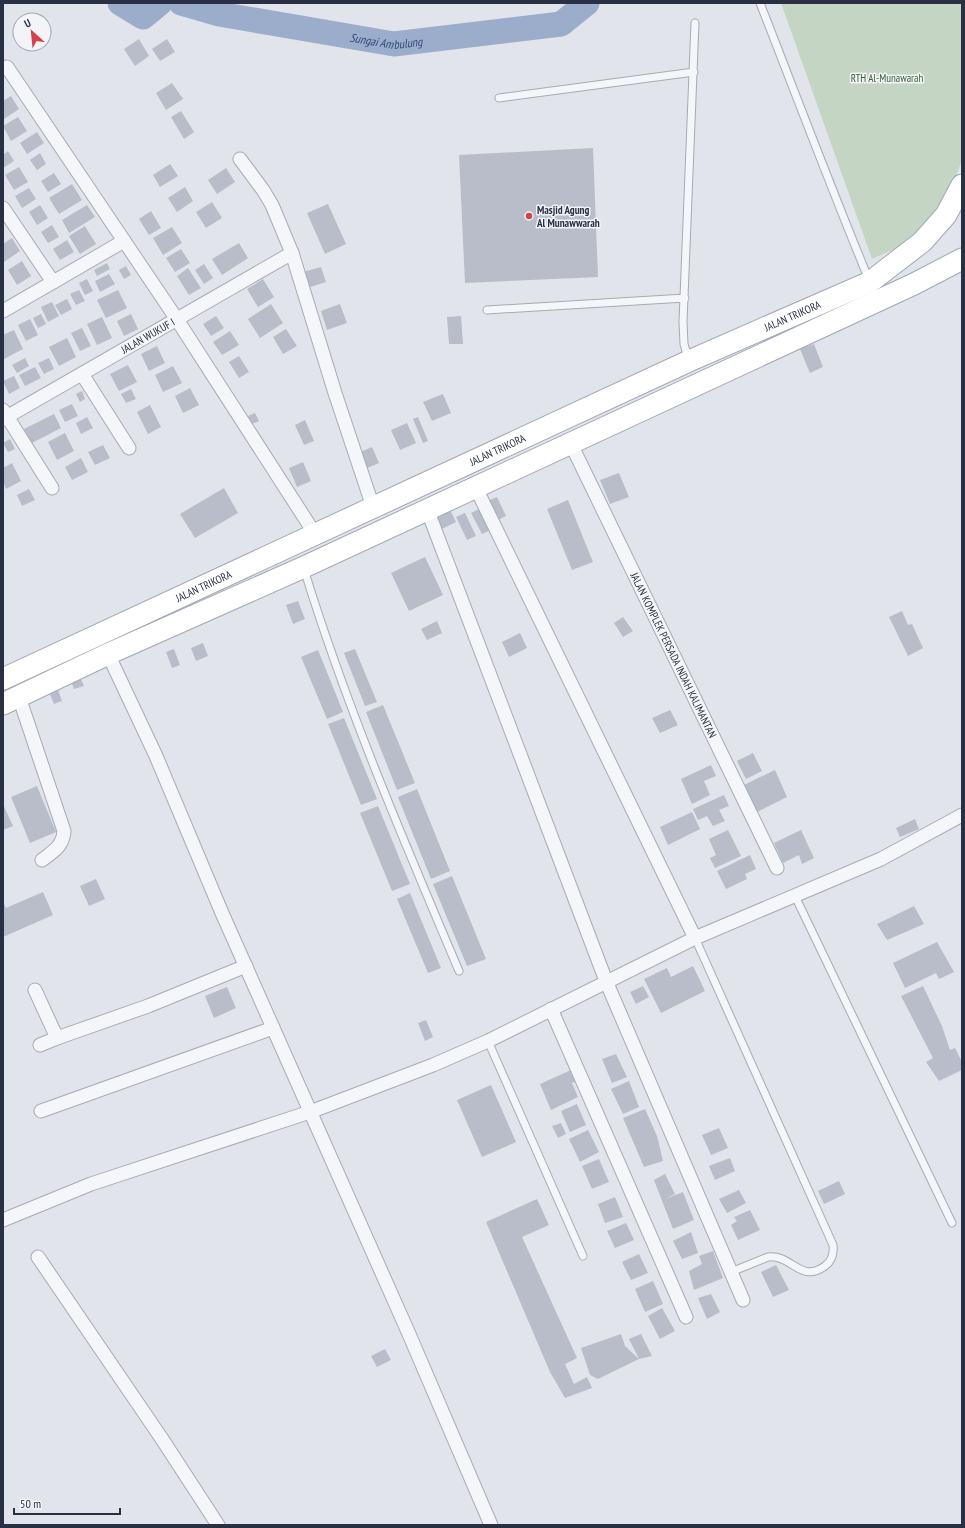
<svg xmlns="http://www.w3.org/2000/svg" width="965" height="1528" font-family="'PT Sans Narrow',sans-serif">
<rect width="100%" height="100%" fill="#e2e4eb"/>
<path fill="#c5d5c3" d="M781 3H962V160L951 190 927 222 901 246 872 259Z"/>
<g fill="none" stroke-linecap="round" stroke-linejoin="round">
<g stroke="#9cadcc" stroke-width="25">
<path d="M120 3 143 17 160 3"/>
<path id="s1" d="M181 3 219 14 394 44 561 24 587 3"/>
</g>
</g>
<path fill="#b9bdc9" d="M139 39 149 56 135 66 124 49Z
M167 39 175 52 160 61 152 49Z
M172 83 183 99 166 110 156 93Z
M11 96 19 109 4 119 3 101Z
M181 111 194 132 184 139 171 117Z
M18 117 27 131 11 141 3 126Z
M37 132 44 143 27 154 20 143Z
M593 148 598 277 465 283 459 155Z
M8 151 14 161 3 168V155Z
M40 153 46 164 37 170 30 160Z
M170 164 178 176 160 187 153 175Z
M19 167 28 182 14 190 5 175Z
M226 168 235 182 217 194 208 180Z
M54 173 61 184 48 192 41 181Z
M72 184 82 200 59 214 49 198Z
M185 187 193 201 177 212 168 198Z
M29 188 36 199 22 208 15 196Z
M212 202 222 218 206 228 196 212Z
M328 204 346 244 325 254 307 213Z
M40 205 48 218 37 225 29 212Z
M87 205 95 217 69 233 62 220Z
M151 211 161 228 149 235 139 219Z
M52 225 59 237 48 243 41 232Z
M85 226 96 244 80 254 69 236Z
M172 227 182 243 163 255 153 238Z
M12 238 20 251 4 262 3 244Z
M67 240 74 252 60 260 53 249Z
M239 243 248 258 222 275 212 259Z
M181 249 190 263 175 272 166 258Z
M22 261 31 276 17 285 8 270Z
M107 263 110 269 97 276 94 270Z
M204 264 213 278 204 284 195 270Z
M126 266 131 275 124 279 119 270Z
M321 267 326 282 307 288 303 272Z
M188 268 201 288 189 295 177 276Z
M109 274 115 284 100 292 95 281Z
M87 279 93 291 85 295 79 283Z
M263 279 274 297 258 307 247 289Z
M79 290 85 301 76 305 70 294Z
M118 290 127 308 106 318 97 300Z
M67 299 72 309 61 315 55 305Z
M52 302 59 316 48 322 41 307Z
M271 304 283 323 260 338 248 319Z
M340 304 347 323 327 330 321 311Z
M41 314 46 324 38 328 33 318Z
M131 314 138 329 124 336 117 321Z
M216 316 224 328 211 336 203 324Z
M461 316 463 344H449L447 317Z
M102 317 112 338 97 345 87 324Z
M30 319 38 335 26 341 18 325Z
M82 328 91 346 80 351 71 333Z
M286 329 297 346 283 354 273 337Z
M14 330 23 349 4 359 3 335Z
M230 331 239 345 222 355 213 342Z
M67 338 76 357 59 366 49 347Z
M814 344 823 367 810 373 800 349Z
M157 346 165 363 149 371 141 354Z
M239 356 249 372 239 378 229 362Z
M25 358 29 366 17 373 12 365Z
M49 358 54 369 44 374 38 363Z
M128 365 137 382 119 391 110 374Z
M173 366 182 383 163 392 155 375Z
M35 367 41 378 25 386 19 375Z
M14 376 20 388 9 394 3 381Z
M190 388 199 405 183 413 175 396Z
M131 389 136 399 126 403 121 394Z
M82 391 85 399 80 402 76 394Z
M443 394 451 413 432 421 423 402Z
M72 404 78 416 65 422 59 410Z
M150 405 161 427 148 434 137 412Z
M255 413 259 421 252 424 248 416Z
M54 414 61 428 32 443 24 429Z
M87 417 93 428 81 434 76 423Z
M418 417 428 441 423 443 413 419Z
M305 420 314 441 304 445 295 425Z
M407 423 416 443 400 450 391 430Z
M65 433 74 451 57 460 48 442Z
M10 439 15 449 8 452 3 443Z
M103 445 110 458 95 465 88 452Z
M372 447 379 463 365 469 358 453Z
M81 458 88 472 72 480 65 467Z
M303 462 311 481 297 487 289 468Z
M12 463 21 481 6 489 3 482V468Z
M619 473 629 497 610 504 600 480Z
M224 488 238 513 195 538 180 514Z
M29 489 35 500 22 506 17 495Z
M497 497 506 516 494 522 485 502Z
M568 500 593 562 572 570 547 509Z
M481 508 491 530 482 534 471 513Z
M450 510 456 522 442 529 436 517Z
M465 513 476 536 467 540 456 517Z
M425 557 443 595 409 611 391 573Z
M298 601 305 619 293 624 286 605Z
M902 611 908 625 912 624 923 648 908 656 889 617Z
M623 617 633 631 623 637 614 623Z
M437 621 442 633 427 640 421 629Z
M520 633 527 648 509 657 502 642Z
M203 643 208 656 196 661 191 648Z
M174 649 180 665 172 668 166 652Z
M355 649 377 702 365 706 344 653Z
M318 650 343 712 327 719 301 657Z
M80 677 84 686 74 689 71 681Z
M58 690 62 701 54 704 50 694Z
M383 705 415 783 397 790 366 712Z
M670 710 678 725 660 733 652 718Z
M344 718 377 799 361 805 328 724Z
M753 753 762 771 746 779 737 761Z
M711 765 716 776 704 781 710 795 692 804 681 779Z
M775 770 787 797 757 812 744 785Z
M37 786 56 832 30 843 11 797Z
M417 789 450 871 431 879 398 797Z
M724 795 729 806 719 810 725 821 713 826 707 816 698 820 693 809Z
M3 804 13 826 3 830Z
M378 806 410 884 392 891 360 813Z
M692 812 700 829 668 845 660 827Z
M915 819 919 829 900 837 896 828Z
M728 830 741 856 715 868 710 858 716 855 709 839Z
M801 830 814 858 802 864 799 855 783 863 774 843Z
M750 855 756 869 745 874 747 879 726 889 717 871Z
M452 876 486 959 467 966 433 884Z
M96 879 105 899 89 906 80 886Z
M43 892 53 915 3 937V902L6 908Z
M410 893 441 968 428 973 397 899Z
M914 906 924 924 887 940 877 924Z
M937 942 954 972 939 979 936 973 905 988 893 963Z
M693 966 705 991 661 1013 644 979 667 968 671 977Z
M643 986 649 997 636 1004 630 992Z
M923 986 942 1026 950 1050 955 1048 962 1062V1070L939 1081 926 1062 933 1058 901 996Z
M227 987 236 1008 214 1018 205 996Z
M426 1020 433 1037 425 1041 418 1023Z
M616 1054 627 1077 612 1083 602 1059Z
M571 1070 577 1081 572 1083 578 1097 551 1110 540 1084Z
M629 1081 639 1107 623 1114 611 1089Z
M491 1085 516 1142 482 1157 457 1100Z
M577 1104 586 1125 570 1132 561 1111Z
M645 1109 657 1136 663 1161 644 1167 623 1118Z
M561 1123 566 1134 558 1138 552 1126Z
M719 1128 728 1148 711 1155 702 1135Z
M588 1130 599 1152 580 1162 569 1139Z
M730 1158 735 1171 715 1180 709 1166Z
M599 1159 609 1182 592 1189 582 1166Z
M665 1174 675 1194 665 1199 683 1192 694 1220 673 1229 654 1180Z
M839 1181 845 1194 824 1204 818 1191Z
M739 1190 746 1203 727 1213 719 1199Z
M615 1197 623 1217 605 1223 598 1204Z
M537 1199 549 1225 522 1237 577 1358 565 1364 574 1384 587 1377 592 1388 565 1398 550 1372 486 1222Z
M750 1210 760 1230 738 1240 731 1225 737 1221 734 1217Z
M626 1223 634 1240 615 1248 607 1231Z
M691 1232 698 1253 682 1259 673 1241Z
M713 1251 723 1278 694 1290 689 1271 702 1264 699 1256Z
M639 1254 648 1273 631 1280 622 1262Z
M776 1265 789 1290 773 1297 761 1272Z
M653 1281 663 1304 645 1312 635 1289Z
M711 1294 720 1312 707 1319 698 1298Z
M662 1308 675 1331 660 1339 648 1316Z
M621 1334 625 1346 639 1359 629 1339 641 1334 652 1356 639 1359 598 1379 590 1375 581 1348Z
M385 1349 391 1360 377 1367 371 1356Z"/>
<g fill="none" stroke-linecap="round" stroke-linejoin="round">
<defs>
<path id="service" d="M760 3C796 95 831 188 869 280
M499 98 694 72
M487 310 685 298
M688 358 684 344 683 322 695 23
M304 569C346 706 403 839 459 971
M795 896 952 1223
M695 938 833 1245C834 1254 832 1261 825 1266 800 1284 792 1254 768 1257L731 1272
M488 1041 583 1256"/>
<g id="minor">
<path d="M7 67 176 318 315 534"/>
<path d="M240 159 263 190 272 205 292 253 335 393 373 507"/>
<path d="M3 208 53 282"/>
<path d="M3 311 124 241"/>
<path d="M82 374 129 448"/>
<path d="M3 410 52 488"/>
<path id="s2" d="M3 419 292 253"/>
<path id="s3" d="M570 442 777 868"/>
<path d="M475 486 695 938"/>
<path d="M427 509 606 981 743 1300"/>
<path d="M108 654 156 756 222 913 409 1334 491 1525"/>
<path d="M19 697 64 831C63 846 54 851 42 860"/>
<path d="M35 990 57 1038 148 1006 246 966"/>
<path d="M551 1009 686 1317"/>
<path d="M40 1045 57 1038"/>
<path d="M41 1111 273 1028"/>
<path d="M3 1220 91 1184 310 1112 433 1065 488 1041 695 938 881 859 962 815"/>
<path d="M38 1257 162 1439 218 1525"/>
</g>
<g id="primary">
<path id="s4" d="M3 679 689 361 870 282 922 242 946 215 962 185"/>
<path d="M3 704 108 654 304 567 914 284 962 259"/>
</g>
</defs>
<use href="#service" stroke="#a7aab6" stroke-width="9"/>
<use href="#minor" stroke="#a7aab6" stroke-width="15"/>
<use href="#primary" stroke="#a1a7b7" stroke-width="23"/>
<use href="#service" stroke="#f5f6f9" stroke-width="7"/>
<use href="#minor" stroke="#f5f6f9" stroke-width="13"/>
<use href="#primary" stroke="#fff" stroke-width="21"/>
</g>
<circle fill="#d44247" stroke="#f2f4f8" stroke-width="1.5" cx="529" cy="216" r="4"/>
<g text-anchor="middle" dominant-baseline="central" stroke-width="3" stroke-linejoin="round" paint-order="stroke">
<g font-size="11" fill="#396036" stroke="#f2f4f8">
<text x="887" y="78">RTH Al-Munawarah</text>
</g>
<g font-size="11" font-weight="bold" fill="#293044" stroke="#f2f4f8" text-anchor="start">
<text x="537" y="210">Masjid Agung<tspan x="537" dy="13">Al Munawwarah</tspan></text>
</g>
<g font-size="11" fill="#293044" stroke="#f2f4f8">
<text stroke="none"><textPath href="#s4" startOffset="869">JALAN TRIKORA</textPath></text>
<text stroke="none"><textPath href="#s2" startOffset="167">JALAN WUKUF I</textPath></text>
<text stroke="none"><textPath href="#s4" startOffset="545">JALAN TRIKORA</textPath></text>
<text stroke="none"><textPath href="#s4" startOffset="221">JALAN TRIKORA</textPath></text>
<text stroke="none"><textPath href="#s3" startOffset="237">JALAN KOMPLEK PERSADA INDAH KALIMANTAN</textPath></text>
</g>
<g font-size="12" font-style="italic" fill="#31497a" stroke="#f2f4f8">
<text stroke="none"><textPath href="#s1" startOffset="209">Sungai Ambulung</textPath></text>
</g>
</g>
<rect width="965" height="1528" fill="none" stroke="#293044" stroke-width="8"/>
<g transform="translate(32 32) rotate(333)"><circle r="19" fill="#f2f4f8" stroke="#a2a6b0"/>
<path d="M0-3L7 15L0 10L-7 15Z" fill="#d44247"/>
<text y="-6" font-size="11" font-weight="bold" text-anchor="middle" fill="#293044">U</text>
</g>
<path d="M14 1508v6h106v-6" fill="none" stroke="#293044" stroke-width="2"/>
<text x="20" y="1508" font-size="12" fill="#293044" stroke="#f2f4f8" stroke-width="3" paint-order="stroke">50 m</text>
</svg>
